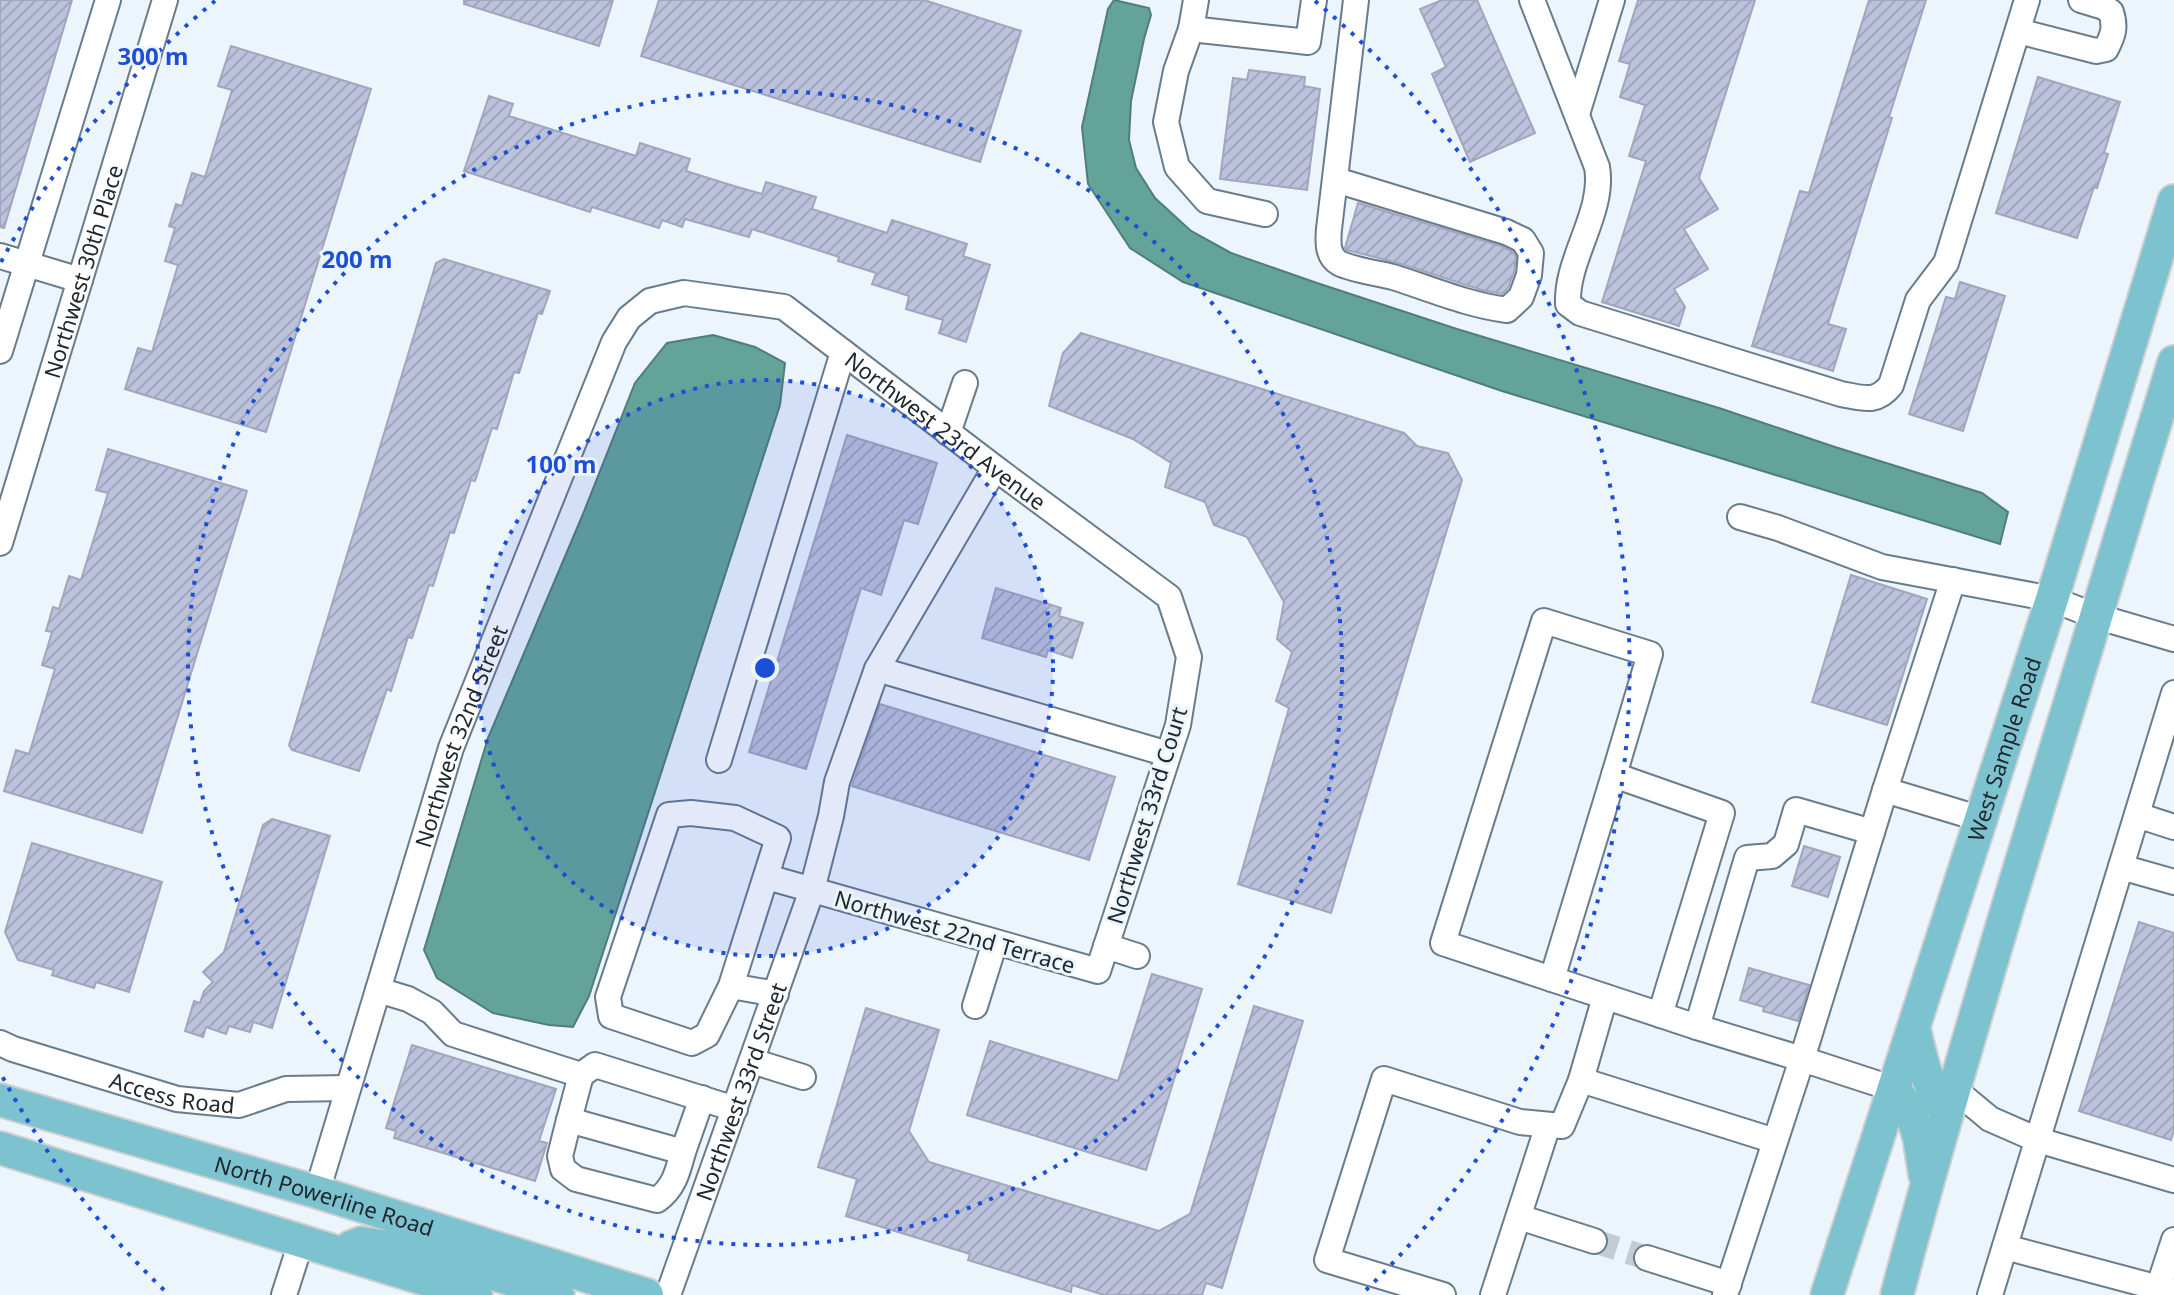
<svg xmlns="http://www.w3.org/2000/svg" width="2174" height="1295" font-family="'Noto Sans',sans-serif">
<defs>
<pattern id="building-hatch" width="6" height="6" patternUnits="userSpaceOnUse" patternTransform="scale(2)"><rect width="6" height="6" fill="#bcc2db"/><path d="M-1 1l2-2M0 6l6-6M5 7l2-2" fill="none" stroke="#a1a7bc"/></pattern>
</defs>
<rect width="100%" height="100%" fill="#ecf5fc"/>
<path fill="#64a398" stroke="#507e78" stroke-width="2" d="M1114 0 1149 8 1151 15 1144 39 1131 101 1129 140 1136 168 1155 198 1191 231 1231 253 1317 283 1457 329 1719 408 1835 447 1982 493 2008 512 2000 544 1502 391 1183 282 1130 248 1088 184 1082 127 1108 9Z
M713 335 755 347 785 363 780 405 589 996 573 1027 549 1025 493 1013 437 978 424 950 488 738 583 514 635 383 667 343Z"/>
<path fill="url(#building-hatch)" stroke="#a1a6be" stroke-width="2" d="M0 0H72L4 228 0 227Z
M464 0H613L599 46 464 4Z
M659 0H924L1021 31 980 162 641 56Z
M1442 0H1477L1535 133 1470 162 1432 74 1446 67 1420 9Z
M1638 0H1755L1699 178 1718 209 1684 229 1708 269 1674 289 1685 307 1679 326 1602 302 1646 161 1629 156 1645 105 1620 97 1630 64 1619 61Z
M1869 0H1926L1889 117 1892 118 1828 324 1846 329 1833 371 1752 346 1800 191 1809 193Z
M231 46 371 89 266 432 125 389 138 348 152 352 178 265 165 261 175 228 169 226 176 204 182 206 192 173 205 177 232 90 218 86Z
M1249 70 1305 77 1304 86 1320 89 1307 190 1220 179 1233 78 1247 80Z
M2038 77 2120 102 2104 153 2108 154 2097 188 2094 187 2077 238 1996 213Z
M489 96 513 104 509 116 636 156 640 143 690 159 686 171 734 186 762 194 766 182 816 197 812 209 887 233 892 220 967 244 963 256 990 265 966 342 939 333 943 320 906 309 909 296 872 284 876 273 838 261 839 257 752 229 749 237 685 219 682 227 662 220 659 228 592 207 590 212 464 171Z
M1358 203 1501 246 1513 252 1516 257 1514 272 1508 288 1502 294 1482 290 1398 263 1347 250 1345 248Z
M444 259 550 291 542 314 538 313 519 373 514 372 497 429 492 428 475 481 471 480 454 533 450 532 433 586 429 585 412 638 408 637 391 691 387 689 359 771 292 750 289 745 436 263Z
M1960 282 2005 296 1963 431 1909 414 1946 297 1955 299Z
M1081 333 1404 433 1417 446 1448 453 1462 480 1331 913 1238 884 1289 708 1276 701 1292 652 1277 639 1284 602 1247 537 1214 525 1205 502 1165 487 1171 463 1133 439 1049 406 1063 353Z
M847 435 937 463 918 524 904 520 881 595 861 588 806 769 749 752Z
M108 449 247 491 142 833 4 791 16 750 29 754 55 669 42 665 52 632 46 631 53 607 59 609 69 576 81 580 108 493 96 490Z
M1851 575 1927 599 1887 725 1812 702Z
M996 588 1061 608 1059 616 1083 623 1072 658 1048 650 1046 657 982 638Z
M880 704 1115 777 1089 860 852 786Z
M272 819 330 836 272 1028 253 1022 250 1032 229 1026 226 1034 206 1027 203 1037 185 1031 194 1001 200 1003 204 991 213 982 203 972 224 952 263 825Z
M32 843 162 882 129 992 96 982 94 988 52 975 54 970 18 960 5 932Z
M1804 846 1840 857 1828 897 1792 886Z
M2139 922 2174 933V1130L2171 1140 2079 1111Z
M1749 968 1809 985 1798 1021 1763 1011 1764 1007 1740 1000Z
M1152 974 1202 989 1146 1170 967 1115 990 1041 1118 1081Z
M1254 1006 1303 1021 1222 1288 1206 1283 1202 1295H1104L1072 1285 1071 1292 968 1260 970 1254 846 1216 857 1179 818 1167 866 1008 939 1030 909 1131 929 1162 1159 1231 1190 1214Z
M412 1045 556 1089 539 1141 547 1143 535 1181 394 1138 396 1131 386 1128Z"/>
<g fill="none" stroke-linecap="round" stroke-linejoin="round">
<path stroke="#c3ccd3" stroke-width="24" stroke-dasharray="24 12" stroke-linecap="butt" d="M1594 1241 1647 1258"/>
<defs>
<g id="minor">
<path d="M1196 0 1191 29 1308 42 1314 0"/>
<path d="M1532 0 1597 167C1605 212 1566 258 1568 304L1580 313 1841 394C1863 398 1876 404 1891 385L1918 300 1946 263 2027 0"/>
<path d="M1191 29 1176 71 1166 122 1177 167 1207 201 1265 214"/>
<path d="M2018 31 2096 51 2106 49C2113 35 2116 28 2111 12L2104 7 2081 0"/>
<path d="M1577 114 1612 0"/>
<path d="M1336 180 1506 232 1523 240 1531 253 1529 275 1521 297 1507 310C1468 305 1431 289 1393 277 1377 273 1353 270 1339 263 1327 256 1328 241 1329 229L1356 0"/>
<path d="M0 256 80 280"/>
<path d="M0 351 108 0"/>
<path d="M948 433 965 383"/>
<path d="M1740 517 1778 528 1882 567 2052 599 2095 616 2174 639"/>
<path id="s1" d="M0 543 165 0"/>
<path d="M1953 580 1885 790 1981 819"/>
<path d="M877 669 1168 754"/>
<path d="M719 760 843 352"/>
<path d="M1885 790 1802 1059 1894 1089"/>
<path d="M2137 815 2174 827"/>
<path d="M2121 867 2174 882"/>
<path d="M1106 946 1137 956"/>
<path d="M1552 979 1614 775"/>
<path d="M731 986 778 838 735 818 691 813 669 815 608 997 611 1016 692 1043 707 1035 731 986 776 994"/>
<path d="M378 990 408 999 432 1012 453 1034 581 1075 595 1065 735 1109"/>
<path d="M975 1006 995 942"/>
<path d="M1660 1015 1722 813 1614 775 1650 654 1544 621 1443 943C1528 971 1612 999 1697 1027"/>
<path id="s2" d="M0 1043 13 1049 177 1099 239 1105 286 1089 348 1088"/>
<path d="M752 1061 803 1077"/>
<path d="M581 1075 569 1120 683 1152 702 1098"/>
<path d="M1581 1080 1605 997"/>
<path d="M1954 1089 1990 1119 2038 1140 2174 1180"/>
<path d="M569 1120 560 1156 563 1169 576 1179 657 1200C674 1188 678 1171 683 1152"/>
<path id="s3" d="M317 1192 451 748 614 342 629 318 650 301 684 293 784 307 995 468 1169 597 1189 657 1178 725 1098 971 767 877"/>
<path d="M1519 1217 1594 1241"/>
<path d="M2005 1247 2174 1292"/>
<path d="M1647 1258 1729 1284"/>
<path d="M284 1295 301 1242"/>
<path id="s4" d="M668 1295 812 890 831 816 837 782 877 669 995 468"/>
<path d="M1443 1295 1327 1260 1384 1079 1520 1122 1562 1126 1581 1080 1775 1141"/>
<path d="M1493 1295 1548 1125"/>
<path d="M1725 1295 1802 1059 1697 1027 1747 858 1772 856 1786 844 1796 810 1872 832"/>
<path d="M1990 1295 2174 693"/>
<path d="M2156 1295 2174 1240"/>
</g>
<g id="major">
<path d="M1914 1028C1922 1064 1926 1082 1947 1113"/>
<path d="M1894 1089 1911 1112 1919 1137 1925 1175"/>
<path id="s5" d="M0 1100 317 1192 647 1295"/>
<path d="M0 1148 476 1295"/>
<path d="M351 1247 361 1243 398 1248 488 1272 558 1295"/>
<path id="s6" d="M1827 1295 2052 599 2174 201"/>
<path d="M1897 1295C1931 1164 1970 1035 2008 906 2063 724 2118 543 2174 362"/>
</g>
</defs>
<use href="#minor" stroke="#697c8d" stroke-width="28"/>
<use href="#major" stroke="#ced0d1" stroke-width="36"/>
<use href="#minor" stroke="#fff" stroke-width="24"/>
<use href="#major" stroke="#7cc2cf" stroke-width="32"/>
</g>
<circle cx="765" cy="668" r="288" fill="#1d4ed8" fill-opacity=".12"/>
<g fill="none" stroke="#1d4ed8" stroke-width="4" stroke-dasharray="4 8">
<circle cx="765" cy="668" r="288"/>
<circle cx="765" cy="668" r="577"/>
<path d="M164 1290A865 865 0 0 1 1 1074M1 262A865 865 0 0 1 215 1M1315 1A865 865 0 0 1 1366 1290"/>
</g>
<g text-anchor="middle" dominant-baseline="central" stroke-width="6" stroke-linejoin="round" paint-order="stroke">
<g font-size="22" fill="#20282f" stroke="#ecf5fc">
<text stroke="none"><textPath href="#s1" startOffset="284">Northwest 30th Place</textPath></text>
<text stroke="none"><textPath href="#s3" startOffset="1296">Northwest 23rd Avenue</textPath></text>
<text stroke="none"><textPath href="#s3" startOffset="478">Northwest 32nd Street</textPath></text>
<text stroke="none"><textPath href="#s6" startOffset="574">West Sample Road</textPath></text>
<text transform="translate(1146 815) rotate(-73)">Northwest 33rd Court</text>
<text transform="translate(955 931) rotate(16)">Northwest 22nd Terrace</text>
<text stroke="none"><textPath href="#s2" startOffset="180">Access Road</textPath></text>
<text stroke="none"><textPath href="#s4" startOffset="216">Northwest 33rd Street</textPath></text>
<text stroke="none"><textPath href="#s5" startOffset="338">North Powerline Road</textPath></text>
</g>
</g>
<circle cx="765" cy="668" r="12" fill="#1d4ed8" stroke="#ecf5fc" stroke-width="4"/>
<g font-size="24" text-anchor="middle" font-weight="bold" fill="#1d4ed8" stroke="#ecf5fc" stroke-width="6" stroke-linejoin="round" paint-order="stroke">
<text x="153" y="65">300 m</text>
<text x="357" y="268">200 m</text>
<text x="561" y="473">100 m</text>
</g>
</svg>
